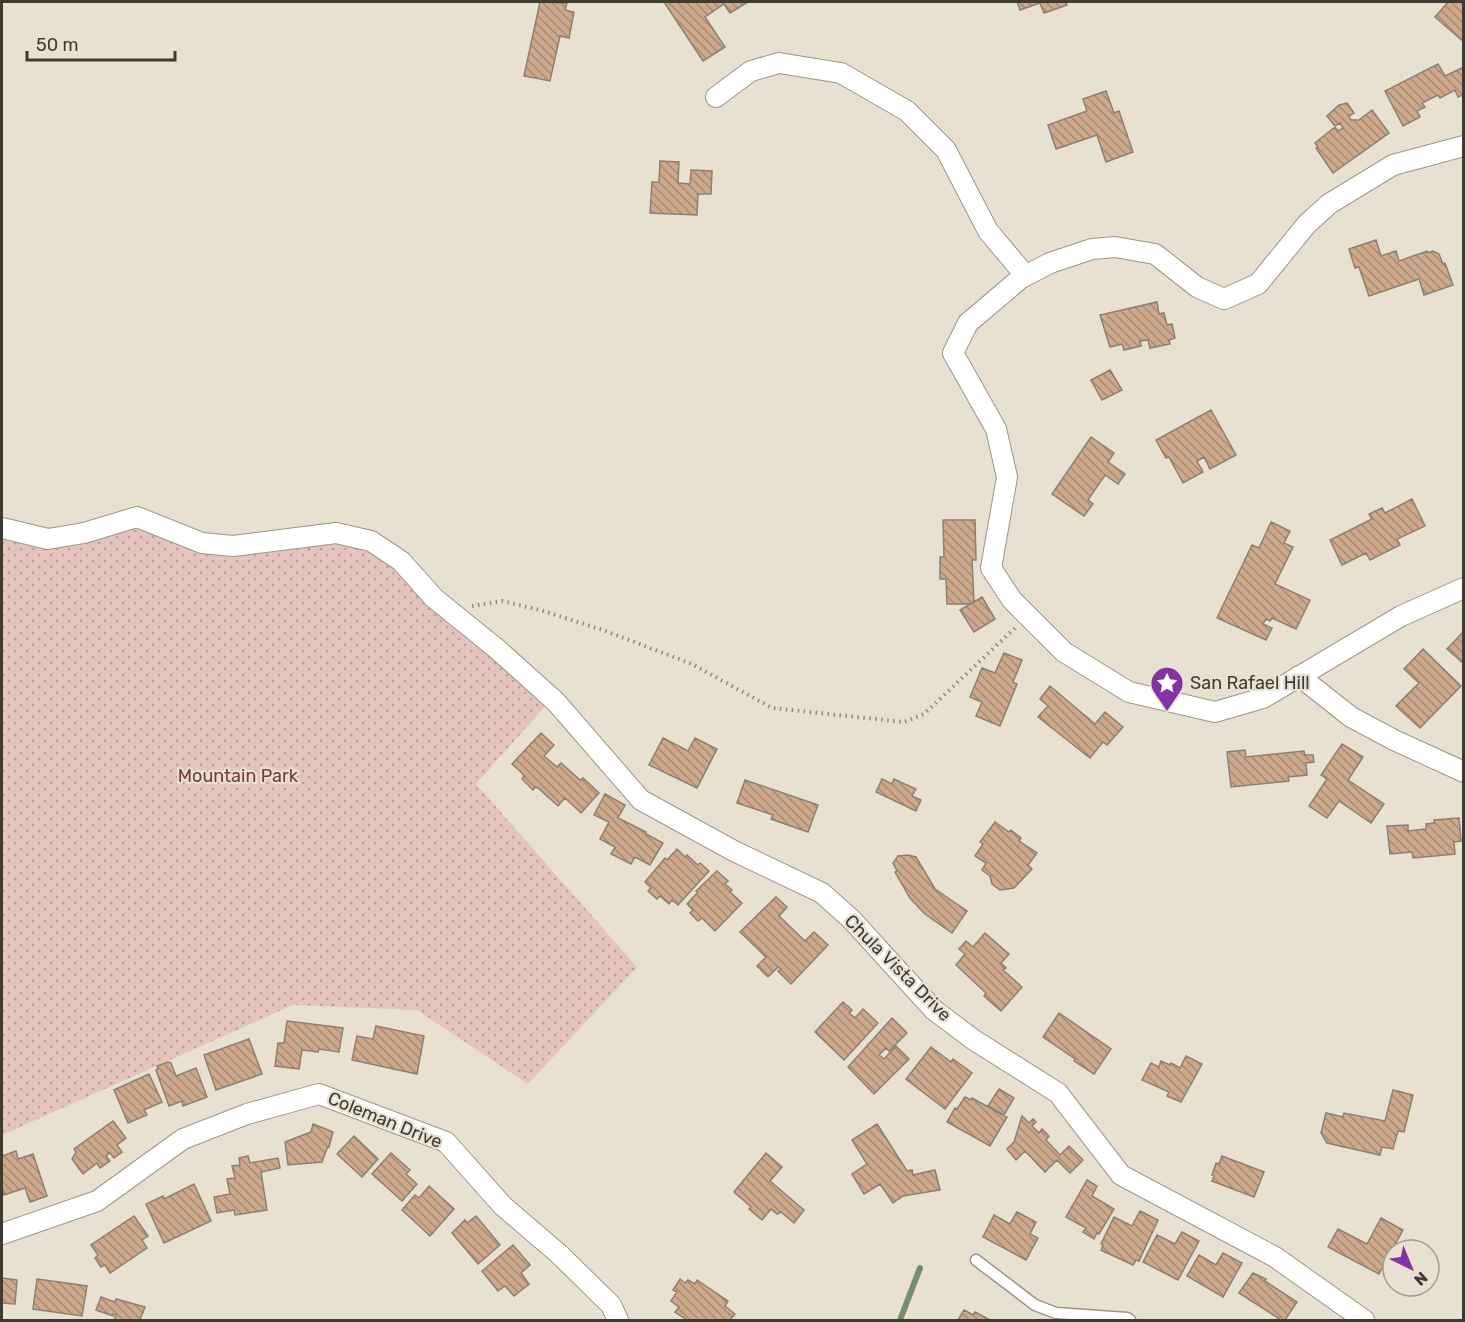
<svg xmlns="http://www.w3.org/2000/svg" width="1465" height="1322" font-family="Rubik,sans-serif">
<defs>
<pattern id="park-dots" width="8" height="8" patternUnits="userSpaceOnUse" patternTransform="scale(1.5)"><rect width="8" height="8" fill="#e5c4bd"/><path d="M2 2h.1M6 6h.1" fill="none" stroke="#bba09a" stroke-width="1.8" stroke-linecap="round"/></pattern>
<pattern id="building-back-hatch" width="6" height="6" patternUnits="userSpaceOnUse" patternTransform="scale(1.5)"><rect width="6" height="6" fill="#cda88b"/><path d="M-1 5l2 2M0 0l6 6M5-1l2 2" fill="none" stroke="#a88a72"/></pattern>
</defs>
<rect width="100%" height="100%" fill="#e8e0d0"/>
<path fill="url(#park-dots)" d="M120 515 212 542 340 528 383 546 546 705 476 784 637 967 528 1084 417 1010 293 1005 2 1135V523L52 534Z"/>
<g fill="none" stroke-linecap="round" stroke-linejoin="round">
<path stroke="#758e6b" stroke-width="6" d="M900 1320 920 1268"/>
</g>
<path fill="url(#building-back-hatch)" stroke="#8d7f74" stroke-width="1.5" d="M540 2 567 3 565 10 574 12 569 38 560 36 550 81 524 76Z
M664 2H748L730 13 724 4 705 17 725 47 703 61Z
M1017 2H1066L1067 5 1044 13 1040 3 1020 10Z
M1448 2H1464V42L1435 17Z
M1438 64 1445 76 1464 67V94L1458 97 1455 90 1440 98 1438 95 1422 103 1425 107 1417 111 1420 117 1403 126 1385 91Z
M1106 91 1114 113 1119 111 1133 152 1106 162 1097 135 1056 149 1048 125 1087 111 1083 99Z
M1347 103 1354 113 1349 116 1351 120H1359L1372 110 1389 133 1333 173 1316 148 1318 147 1315 143 1335 127 1338 131 1343 128 1340 123 1335 126 1327 116 1339 105Z
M660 161 679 162 678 183 690 184 691 170 712 171 711 194H698L697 215 650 213 652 182H659Z
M1376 240 1381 256 1396 251 1399 261 1427 251V253L1433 251 1439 254 1443 264 1445 263 1453 285 1424 295 1419 279 1369 296 1359 267 1355 268 1349 249Z
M1157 302 1159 314 1164 313 1167 325 1172 324 1175 338 1169 340 1170 344 1150 348 1148 340 1140 341 1141 346 1124 350 1122 344 1110 347 1100 315Z
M1110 370 1122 390 1102 400 1091 380Z
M1211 410 1236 455 1210 469 1204 457 1197 461 1203 472 1183 483 1169 457 1166 458 1156 440Z
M1091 437 1114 453 1108 462 1125 474 1118 484 1105 475 1088 500 1093 504 1084 516 1052 494Z
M1412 499 1425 526 1397 539 1400 545 1370 560 1366 553 1342 565 1330 540 1372 519 1369 514 1382 508 1385 513Z
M943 520H975L976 560H972L974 602 971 604H947L946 579H940V557H944Z
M1271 522 1290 531 1284 543 1293 547 1275 584 1310 600 1296 629 1272 618 1270 621 1266 619 1263 624 1272 628 1266 640 1217 618 1252 545 1259 548Z
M982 597 995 619 974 632 960 610Z
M1464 631V664L1447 649Z
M1423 649 1461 686 1420 728 1396 706 1419 683 1404 669Z
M1004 653 1022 660 1013 682 1017 684 1000 726 976 716 982 702 970 697 982 668 995 673Z
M1050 686 1095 724 1105 712 1123 727 1107 745 1103 742 1090 758 1038 717 1048 706 1040 699Z
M541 733 554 745 544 756 557 767 561 763 580 780 583 778 599 793 581 813 565 798 558 806 538 788 535 787 533 790 522 779 524 776 522 773 512 764Z
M663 738 688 751 695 738 717 749 697 788 649 765Z
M1342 744 1363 757 1348 780 1384 804 1371 823 1339 801 1327 818 1309 806 1327 779 1321 775Z
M1245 750 1246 757 1304 751 1305 755H1313L1314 762 1306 763 1307 775 1288 777 1289 781 1231 787 1227 752Z
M882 779 892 784 894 779 916 789 912 796 921 800 916 811 876 792Z
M745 780 818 805 808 832 771 819 773 815 737 803Z
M605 794 625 805 618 818 646 832V834L663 843 650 865 635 857 631 864 611 854 615 847 600 839 609 822 594 815Z
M1459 818 1461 841 1454 842 1455 854 1413 858 1412 852 1390 854 1387 826 1408 825V831L1426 829V824L1434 823V820Z
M995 822 1009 832 1011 830 1021 838 1019 841 1037 853 1028 865 1032 869 1014 888 1000 890 992 884 990 876 982 870 986 863 975 856 983 844 980 842Z
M677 849 685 857 687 855 698 865 700 863 709 871 678 905 672 900 669 904 660 896 657 899 648 891 651 888 645 882 665 858 667 860Z
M908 855 916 857 935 889 967 911 952 933 925 914 910 898 895 872 897 871 893 863 898 856Z
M717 871 728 881 725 884 732 890 730 892 742 903 715 931 702 918 698 921 690 913 693 910 687 904 698 892 696 891Z
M776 897 787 907 779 916 805 941 814 932 828 945 791 984 778 971 781 969 778 967 768 977 757 966 766 957 740 932Z
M985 933 1009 954 1001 963 1006 968 1003 970 1022 987 1001 1011 984 996 986 993 956 965 965 954 959 949 966 941 973 947Z
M843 1002 852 1010 849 1013 855 1018 863 1009 878 1023 844 1060 815 1032Z
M1059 1013 1111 1049 1094 1074 1074 1061 1075 1059 1043 1037Z
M892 1018 907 1033 889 1051 886 1048 879 1055 884 1059 896 1046 909 1059 874 1094 848 1067Z
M287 1021 343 1028 339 1052 319 1049 318 1052 302 1050 299 1069 275 1066 278 1043H284Z
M376 1026 424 1036 417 1074 352 1060 357 1036 373 1039Z
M249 1039 262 1074 216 1090 204 1055Z
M931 1047 951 1062 953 1059 972 1073 945 1109 906 1079Z
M1186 1056 1202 1064 1181 1102 1167 1096 1169 1092 1142 1080 1151 1063 1159 1067 1161 1061 1170 1065 1171 1063 1180 1068Z
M168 1062 171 1063 176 1076 196 1068 207 1097 183 1106 182 1101 169 1106 156 1070 158 1069 157 1066Z
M149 1074 162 1102 144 1110 147 1115 128 1123 114 1090Z
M999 1089 1014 1098 1004 1115 988 1106Z
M1393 1090 1413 1095 1404 1132 1398 1131 1393 1149 1382 1147 1380 1155 1327 1143 1321 1133 1326 1113 1343 1117 1344 1113 1385 1121Z
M965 1097 971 1100 972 1098 1007 1117 990 1146 947 1122 955 1108 957 1109Z
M1022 1116 1029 1123 1033 1119 1036 1122 1032 1126 1039 1133 1042 1129 1049 1136 1046 1140 1060 1155 1069 1146 1083 1160 1070 1173 1057 1160 1045 1172 1025 1151 1016 1160 1007 1149 1014 1142Z
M113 1121 126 1138 117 1145 122 1152 114 1158 110 1153 106 1156 110 1161 100 1168 97 1163 83 1174 72 1159 76 1152 74 1149Z
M313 1124 333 1132 329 1147 328 1146 322 1162 288 1165 285 1142 311 1132Z
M877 1124 907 1171 912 1170 913 1175 935 1170 940 1190 903 1196 893 1203 880 1184 864 1194 852 1174 867 1164 852 1140Z
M354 1136 378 1159 362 1177 337 1154Z
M16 1151 18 1159 33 1154 47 1196 30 1202 25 1188 4 1195 2 1186V1156Z
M391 1153 410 1170 406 1174 417 1184 402 1201 372 1174Z
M766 1153 782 1167 770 1181 804 1210 794 1223 781 1212 777 1214 771 1209 762 1220 749 1209 751 1207 734 1192Z
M248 1156 250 1163 278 1158 280 1168 261 1172 267 1210 235 1215 234 1210 217 1213 214 1197 230 1194 227 1179 235 1178 232 1166 240 1165 239 1158Z
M1222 1156 1264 1172 1254 1197 1212 1181 1214 1176 1212 1175 1216 1163 1219 1164Z
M1087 1180 1097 1186 1092 1196 1114 1209 1099 1234 1097 1233 1094 1239 1083 1232 1086 1228 1066 1217Z
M194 1184 211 1221 164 1243 146 1204 163 1196 164 1199Z
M429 1186 454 1209 430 1236 402 1210 415 1195 419 1198Z
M1140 1211 1158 1220 1139 1261 1136 1260 1133 1265 1101 1250 1103 1245 1101 1244 1114 1217 1132 1226Z
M1017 1212 1036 1222 1030 1234 1038 1238 1026 1260 983 1237 994 1215 1010 1224Z
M134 1216 148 1236 142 1240 147 1248 110 1273 105 1265 101 1267 95 1258 98 1255 91 1245Z
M476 1216 500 1245 478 1264 452 1233 465 1220 467 1223Z
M1381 1218 1403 1230 1379 1274 1328 1247 1338 1229 1367 1244Z
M1182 1232 1199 1241 1178 1280 1143 1262 1157 1235 1175 1244Z
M513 1245 530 1265 521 1273 529 1284 514 1296 505 1286 498 1291 482 1271Z
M1223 1253 1242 1263 1223 1297 1187 1276 1199 1255 1216 1265Z
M1253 1273 1266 1279 1265 1281 1297 1302 1285 1320H1281L1239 1293Z
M2 1278 17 1280 15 1304 2 1303Z
M37 1279 87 1286 82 1316 33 1309Z
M680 1279 685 1283 688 1280 695 1284 697 1280 728 1301 725 1306 735 1314 730 1320H687L675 1312 679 1307 671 1301 677 1292 673 1290Z
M101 1297 115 1302 116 1299 145 1307 140 1320H114L116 1315 113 1314V1316L96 1310Z
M964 1310 973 1315 975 1312 990 1320H958Z"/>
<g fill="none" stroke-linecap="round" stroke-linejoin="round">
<defs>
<path id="lane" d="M976 1260 1035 1305 1056 1313 1127 1318 1130 1320"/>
<path id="street" d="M716 97 751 71 779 63 841 73 907 111 946 150 988 231 1025 275
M1464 146 1393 165 1329 204 1307 224 1258 284 1224 299 1197 287 1155 254 1115 247 1092 249 1050 263 1021 278 968 323 953 353 996 429 1007 477 991 568 1012 600 1064 652 1129 692 1215 712 1263 698 1401 616 1464 588
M2 528 48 539 84 533 137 517 202 543 233 546 336 533 371 541 401 561 434 598 497 649 556 702 641 800 734 851 822 893 852 920 934 1010 974 1040 1058 1093 1121 1175 1275 1257 1364 1320
M1299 676 1351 717 1394 740 1464 772
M2 1234 97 1201 183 1139 247 1114 319 1094 446 1142 503 1206 559 1254 611 1305 618 1320"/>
</defs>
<use href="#lane" stroke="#9d9687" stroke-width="13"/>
<use href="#street" stroke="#9d9687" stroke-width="22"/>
<path stroke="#8f8a7e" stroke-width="4" stroke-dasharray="1.5 4.5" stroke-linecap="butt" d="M472 606 502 601 540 610 603 630 692 664 772 708 904 722 924 714 1015 628"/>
<use href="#lane" stroke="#fff" stroke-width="10"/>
<use href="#street" stroke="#fff" stroke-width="20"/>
</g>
<defs>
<symbol id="sight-pin" viewBox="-11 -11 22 30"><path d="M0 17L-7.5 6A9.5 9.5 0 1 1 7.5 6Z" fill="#8333a2" stroke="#e8e0d0"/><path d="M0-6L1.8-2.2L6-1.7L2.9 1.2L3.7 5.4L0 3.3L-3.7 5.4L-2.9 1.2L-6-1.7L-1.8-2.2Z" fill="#fff"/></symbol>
</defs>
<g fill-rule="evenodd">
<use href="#sight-pin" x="1148" y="664" width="38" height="52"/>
</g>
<g text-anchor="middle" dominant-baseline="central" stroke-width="4.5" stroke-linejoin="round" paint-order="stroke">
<g font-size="18" fill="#3e3b34" stroke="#e8e0d0" text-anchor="start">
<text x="1190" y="683">San Rafael Hill</text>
</g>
<g font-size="18" fill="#7b3d30" stroke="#e8e0d0">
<text x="238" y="776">Mountain Park</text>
</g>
<g font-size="18" fill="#3e3b34" stroke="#e8e0d0">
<text transform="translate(898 968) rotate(45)">Chula Vista Drive</text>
<text transform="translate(385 1120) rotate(22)">Coleman Drive</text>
</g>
</g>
<rect width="1465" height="1322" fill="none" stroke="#3e3b34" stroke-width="6"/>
<g transform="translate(1411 1268) rotate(137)"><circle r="28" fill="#e8e0d0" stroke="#a49e92" stroke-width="1.5"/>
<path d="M0-4.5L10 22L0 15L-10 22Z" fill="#8333a2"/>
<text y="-9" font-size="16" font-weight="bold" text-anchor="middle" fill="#3e3b34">N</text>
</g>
<path d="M27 51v9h148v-9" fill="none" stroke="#3e3b34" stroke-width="3"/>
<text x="36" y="51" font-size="18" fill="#3e3b34" stroke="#e8e0d0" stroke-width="4.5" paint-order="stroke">50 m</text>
</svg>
